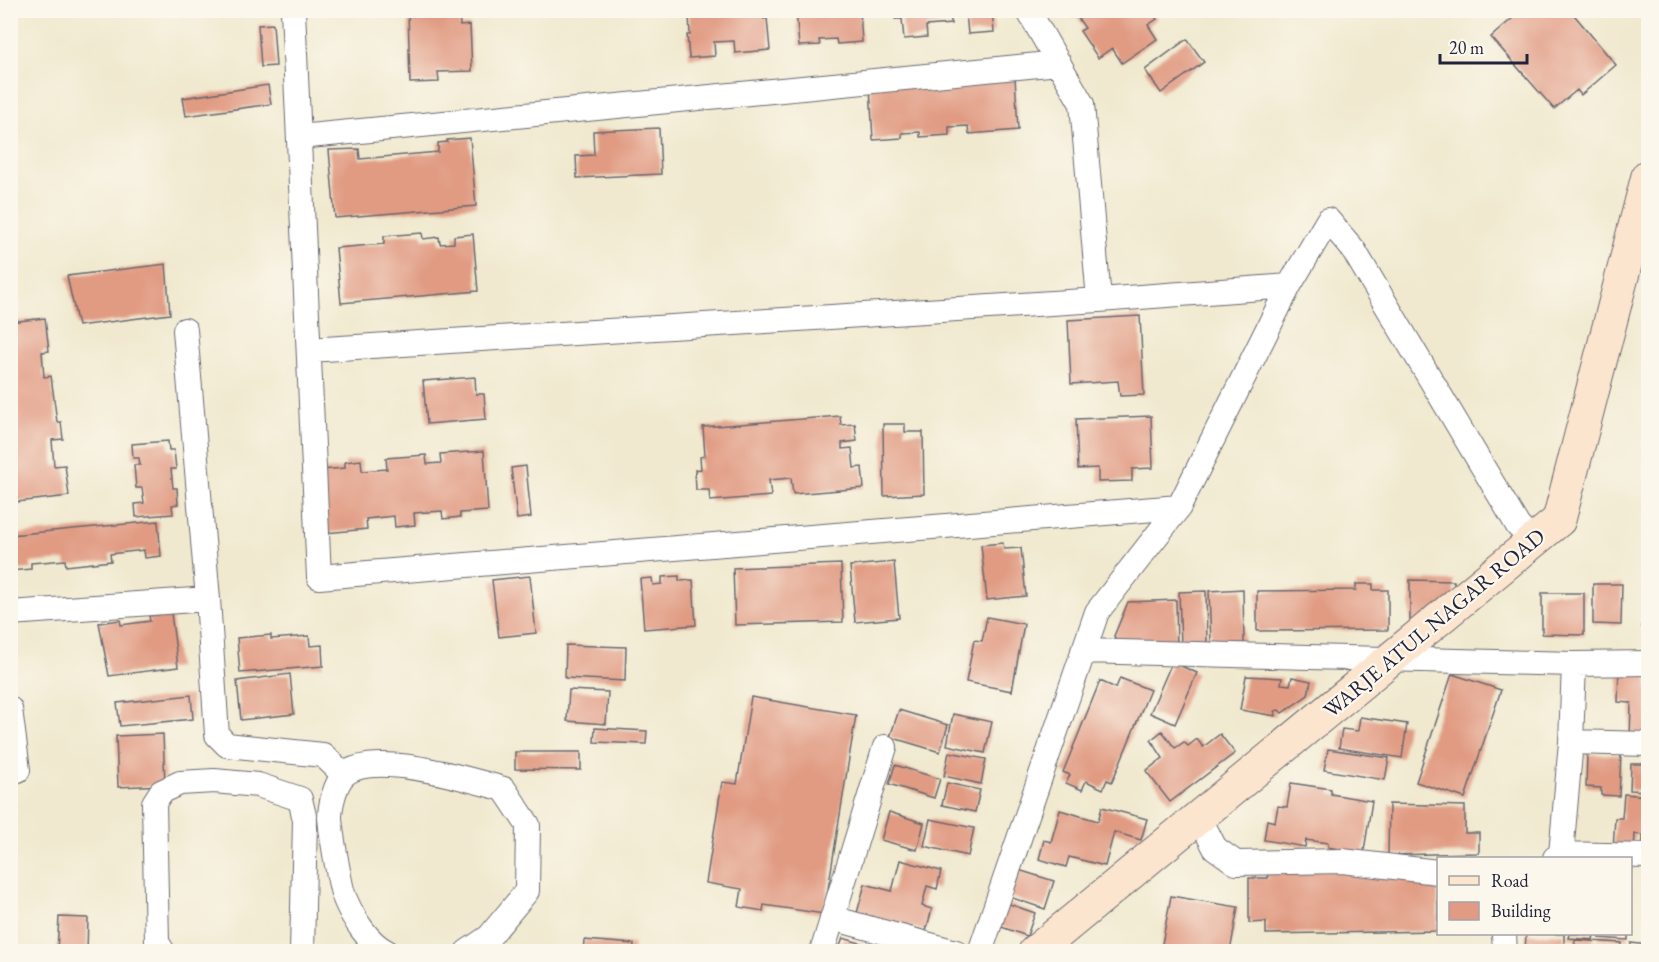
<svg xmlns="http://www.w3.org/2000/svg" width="1659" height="962" font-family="'EB Garamond',serif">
<rect width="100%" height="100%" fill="#fbf7ec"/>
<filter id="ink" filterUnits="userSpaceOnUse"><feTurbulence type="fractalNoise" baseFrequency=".0167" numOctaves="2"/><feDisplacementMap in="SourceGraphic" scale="12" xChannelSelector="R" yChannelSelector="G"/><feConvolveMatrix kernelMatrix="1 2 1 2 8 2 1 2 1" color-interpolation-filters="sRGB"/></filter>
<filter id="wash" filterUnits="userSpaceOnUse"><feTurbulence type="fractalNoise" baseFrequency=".008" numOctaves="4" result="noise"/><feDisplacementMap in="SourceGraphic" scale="24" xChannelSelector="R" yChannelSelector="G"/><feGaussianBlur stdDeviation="1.35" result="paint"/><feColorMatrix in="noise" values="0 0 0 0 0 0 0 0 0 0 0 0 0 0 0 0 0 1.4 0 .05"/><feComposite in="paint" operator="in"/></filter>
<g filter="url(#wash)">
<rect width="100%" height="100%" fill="#f0e9cf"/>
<g id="blocks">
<path fill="#e19b83" d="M459 10 460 26 470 25 472 71 438 72 439 82 410 83 408 11Z
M682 10H763L764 19 767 18 770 50 735 53 734 41 714 42 715 56 689 58 687 35H690L689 15H682Z
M796 10H860L862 42 837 44 836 39 819 40 820 45 799 46Z
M894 10H992L994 32 968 34 966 13 951 15V24L926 26 927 37 904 39 902 19H895Z
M1065 10H1151L1157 19 1148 25 1157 39 1122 63 1112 48 1098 58 1080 31 1085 28 1075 14 1070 18Z
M1522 10H1570L1616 65 1581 95 1577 90 1554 109 1491 37Z
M273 24 276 66 261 67 258 25Z
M1187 39 1204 62 1161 93 1145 70Z
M1015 77 1018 130 969 134 968 126 949 127V135L920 137V132L902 133V138L873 140 870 87Z
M268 85 271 104 186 116 183 98Z
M659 128 661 174 577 178 576 156 594 155 593 131Z
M470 138 476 206 335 218 329 150 359 149 360 159 438 152V143L447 142V140Z
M422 233 423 239 439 237 440 244 454 243V236L473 234 478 291 341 303 336 248 384 244V236Z
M166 264 170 314 78 326 67 276Z
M1140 316 1144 395 1120 396 1118 381 1071 384 1068 320Z
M45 318 49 351 42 352 44 377 51 376 57 422H61L63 439 52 440 54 466 65 465 69 496 17 502 10 446V322Z
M475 377 476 394H484L486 419 427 424 423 381Z
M840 416 841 425 855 424 857 441 842 443V449L852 448 854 468 862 467 864 488 793 494 791 478 769 480 771 496 710 501 709 490H696L695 470 701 469 700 457 705 456 703 427Z
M1151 416 1153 468 1132 469V481L1098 482V468L1078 469 1076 419Z
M883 424H905V432H923L924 494 884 496Z
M168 441 169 450H174L176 469H171L173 488H177L178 504 172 505 173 514 136 517 135 504 144 503 142 488H136L134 465H140L139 458H133L132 444Z
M484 451 488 511 460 513V517L443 519 442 511 414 513 415 525 395 527 394 516 366 519 367 529 326 533 321 470 345 468V462L361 460 362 471 387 469 386 458 426 455 427 464 441 463 440 454Z
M526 466 531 517 517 519 511 468Z
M158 521 161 556 145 558 144 550 110 554 111 561 66 566 65 560 31 563V569L10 571V535Z
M1003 543 1004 549 1021 548 1026 596 987 600 981 545Z
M894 562 899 618 855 622 850 566Z
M841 564 843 622 735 625 733 568Z
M1645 569H1648V628L1642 627Z
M530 576 536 633 499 637 492 580Z
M679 576V581L693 580 696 625 644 629 640 579 652 578 653 585 662 584V577Z
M1410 580 1454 581V607L1410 623Z
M1356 584H1373V590H1388V630L1257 631V591L1356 590Z
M1593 584H1622L1621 625 1593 624Z
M1243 589 1244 643 1211 644 1209 591Z
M1206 591 1207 644 1181 645 1179 592Z
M1542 593H1584V635L1542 634Z
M1176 600 1177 650 1121 652 1114 636 1128 602Z
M171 613 178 667 109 676 99 623 120 620 121 625 150 621 149 616Z
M987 617 1024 624 1012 691 966 682 974 640 982 641Z
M271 635V639L309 636 310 646 322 645 323 666 240 673 237 638Z
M566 645 626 647 625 681 565 678Z
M1172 662 1197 673 1175 724 1150 713Z
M1619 667 1648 668V742L1630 741 1631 703 1618 702Z
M290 674 294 714 241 720 237 681Z
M1452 674 1501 690 1465 798 1416 782Z
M1246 676 1282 678 1281 684 1290 685 1292 677 1311 681 1308 695 1282 713 1279 710 1275 711 1276 716 1240 710Z
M1120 678 1150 690 1112 782 1107 780 1103 789 1086 781 1082 790 1066 783 1070 775 1063 772 1100 681 1116 688Z
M569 690 608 692 606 724 567 721Z
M191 695 193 719 120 726 117 703Z
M751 697 856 715 824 914 764 905 763 911 739 907 742 889 706 883 722 782 737 784Z
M899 710 948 725 940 752 890 737Z
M953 714 992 722 985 753 947 745Z
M1360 717 1407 724 1402 758 1339 748 1342 729 1358 731Z
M595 728 647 731 646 744 594 742Z
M1162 731 1175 748 1184 742 1188 746 1197 739 1203 747 1220 734 1235 753 1170 802 1146 771 1163 758 1151 740Z
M163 734 165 785 118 787 116 736Z
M1328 749 1389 758 1385 780 1324 770Z
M515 752H581V770L515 769Z
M949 752 986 759 981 784 944 776Z
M1587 754 1621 755 1619 796 1601 795V788L1586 787Z
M1631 764H1648V791L1630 790Z
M895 765 940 779 934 798 889 784Z
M947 783 980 790 975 812 942 805Z
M1291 783 1331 789V794L1372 801 1363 857 1343 850 1328 847V843L1306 840 1305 847 1264 840 1267 820 1275 822 1278 806 1287 807Z
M1624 794 1648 796V851L1642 850 1643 835 1635 834 1634 850 1613 848 1615 818H1622Z
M1389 804 1465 806V833H1479V853L1388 855Z
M1102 807 1147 819 1141 840 1114 832 1105 866 1069 857 1066 867 1039 859 1044 840 1051 842 1060 810 1098 821Z
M889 812 924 823 917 850 881 840Z
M930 819 974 828 968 856 924 846Z
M900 860 941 871 937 889 927 886 922 906 932 909 926 931 857 913 865 884 892 891Z
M1012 868 1054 881 1045 909 1004 895Z
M1268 868 1438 874V931L1266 934V922L1249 923V878H1268Z
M1171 896 1238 907 1230 952H1176L1161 949Z
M998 900 1035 913 1027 936 990 923Z
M59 917 88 918 87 952H57Z
M1526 934H1564V952H1525Z
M1569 934H1594L1593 940 1568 938Z
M1600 934H1628V940L1599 938Z
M843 938 877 948 876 952H838Z
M887 939 928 952H884Z
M584 940 634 944 633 952H583Z
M1575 940 1622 943 1621 952H1574Z
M1631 943 1648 945V952H1630Z"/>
</g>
</g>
<g filter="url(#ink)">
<use href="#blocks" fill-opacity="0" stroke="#6a686f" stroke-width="1.5"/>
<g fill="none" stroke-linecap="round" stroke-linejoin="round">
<defs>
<path id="street" d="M293 10 319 577 1179 507
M1028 10 1082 104 1099 300
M299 137 1059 63
M185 330 208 599 217 735 227 745 323 755 344 775
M309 350 1099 300 1289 286
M10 613 208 599
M1083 651 1574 664 1648 663
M10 709 18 770
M1571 742 1648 744
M1199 817 1215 848 1236 863 1342 861 1438 872
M1561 854 1571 742 1574 664
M1555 858 1561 854 1648 856
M832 918 956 952
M1504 934 1505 952
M163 952 157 942 154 803 161 792 180 783 214 781 258 785 300 799 305 820 302 952
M387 952C368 943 353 918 345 899 340 889 331 831 330 818 330 806 335 784 344 775 372 749 471 780 504 789L528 825 527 891 489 937 467 952
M822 952 885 747
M980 952 1097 612 1179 507 1289 286 1328 220 1353 249 1518 526 1534 542"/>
<path id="secondary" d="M1035 952 1559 520 1648 176"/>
</defs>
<use href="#street" stroke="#6a686f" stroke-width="26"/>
<use href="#secondary" stroke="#6a686f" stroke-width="35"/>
<use href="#street" stroke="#fff" stroke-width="24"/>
<use href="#secondary" stroke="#fce5cf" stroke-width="33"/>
</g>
</g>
<g text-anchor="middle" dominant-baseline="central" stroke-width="4.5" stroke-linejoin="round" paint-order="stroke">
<g font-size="22" fill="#22223b" stroke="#fbf7ec">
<text transform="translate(1434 623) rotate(-40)">WARJE ATUL NAGAR ROAD</text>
</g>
</g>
<rect width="1659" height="962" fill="none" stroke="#fbf7ec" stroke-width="36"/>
<rect x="1437" y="857" width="195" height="78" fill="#fbf7ec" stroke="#a4a2a5" stroke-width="1.5"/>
<rect x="1449" y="876" width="30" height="9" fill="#fce5cf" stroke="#a4a2a5" stroke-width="1.5"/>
<text x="1491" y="887" font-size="18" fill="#22223b">Road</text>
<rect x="1449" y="902" width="30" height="18" fill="#e19b83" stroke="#a4a2a5" stroke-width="1.5"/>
<text x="1491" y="917" font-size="18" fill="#22223b">Building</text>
<path d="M1440 54v9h87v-9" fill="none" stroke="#22223b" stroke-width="3"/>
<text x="1449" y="54" font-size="18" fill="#22223b" stroke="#fbf7ec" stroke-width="4.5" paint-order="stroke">20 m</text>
</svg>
